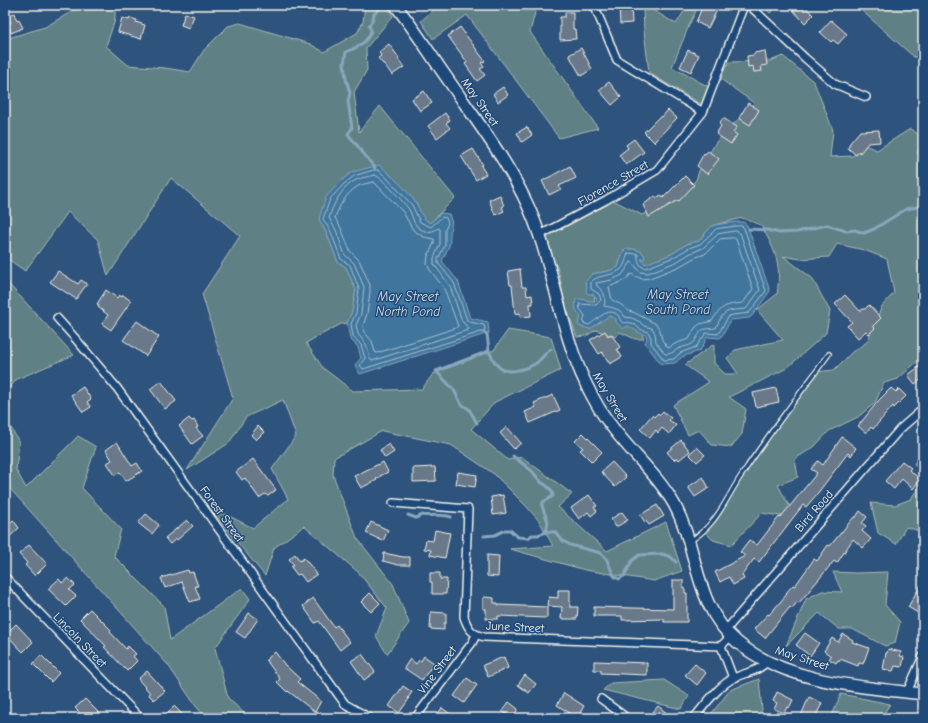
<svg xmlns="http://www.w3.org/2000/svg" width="928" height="723" font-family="'Comic Neue',sans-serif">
<rect width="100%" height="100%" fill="#2e537d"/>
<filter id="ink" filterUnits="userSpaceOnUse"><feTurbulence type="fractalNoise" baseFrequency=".025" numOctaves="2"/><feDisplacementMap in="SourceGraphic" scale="8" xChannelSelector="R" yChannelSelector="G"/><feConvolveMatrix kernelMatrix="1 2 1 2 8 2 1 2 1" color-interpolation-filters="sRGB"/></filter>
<g filter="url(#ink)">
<path fill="#5f8185" stroke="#aab9b6" d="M83 5H115V20L106 46 128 65 165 68 190 72 204 50 228 26 240 23 310 44 324 52 357 33 363 22 365 5H385L393 16 366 48 367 70 354 92 359 132 380 106 455 198 430 223 423 219 416 203 388 173 319 219 327 234 338 262 346 267 356 290 352 312 347 323 341 324 306 343 323 368 353 391 422 389 433 374 494 350 508 330 551 337 561 370 495 402 471 429 508 460 522 457 572 494 558 507 607 551 666 522 682 571 654 581 585 570 510 549 553 546 540 522 526 506 494 474 451 445 382 431 334 458 333 475 357 538 393 584 409 623 387 654 376 636 387 608 358 572 304 526 274 548 265 576 207 505 253 528 288 499 272 469 296 436 283 400 246 417 229 443 187 470 233 398 202 294 240 236 171 178 108 276 98 240 68 212 25 271 5 257V39L45 27Z
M439 5H537L530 32 598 128 559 138 467 15 433 39 421 21Z
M637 5H655L653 10 676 24 688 5H699L690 23 672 67 709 87 701 104 649 73 644 30 643 9Z
M762 5H779L770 13Z
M852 5H923V58L914 57 861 10Z
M783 56 814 82 833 130 830 157 853 156 862 144 877 150 910 129 923 137 917 153 923 157V356L898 379 884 383 875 403 858 417 829 431 814 447 795 459 798 477 778 485 792 511 786 517 762 513 731 545 713 540 705 532 745 474 746 463 782 413 816 372 834 370 852 352 867 342 882 306 894 293 887 259 864 250 837 244 829 257 800 259 783 256 812 278 830 311 826 333 787 368 729 397 746 409 742 434 731 447 712 445 699 430 688 435 673 405 709 382 685 365 714 344V363L725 374H738L727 358 735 350 783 340 757 310 777 294C782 263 775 251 761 225L742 218 714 225 710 228 699 241 687 244 672 254 644 265 641 259 643 253C637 249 631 248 624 250L618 267 609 271 592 274 595 284 594 308 610 305 641 331 644 339H635L620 332 616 337 596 330 586 336 577 337 564 301 559 273 546 240 558 222 601 208 613 200 642 215 660 207 682 193 696 180 699 171 716 142 754 103 719 78 729 62 770 61Z
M5 280 74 355 17 379 5 393Z
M5 417 19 442 16 470 26 488 78 436 96 447 82 488 121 529 114 556 164 606 170 640 242 588 250 599 215 648 228 698 249 718H206L195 705 168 665 5 483Z
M923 450V474L914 464Z
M923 479V532L906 527 896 544 878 533 871 503 895 505 911 499Z
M833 572 856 573 888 572 885 605 900 622 895 643 885 646 852 629H839L819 613 786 646 806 599 822 591 842 592Z
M759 679 762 710 757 718H708L730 690Z
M664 680 689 696 681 709 603 690 611 683Z
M841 694 890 704 881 718H831Z"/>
<path fill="#41769e" stroke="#89a7bc" d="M5 52C10 61 9 74 5 84Z
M379 165C391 175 407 190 416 203 421 211 421 218 430 223L441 213 449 214 452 223C449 231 451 238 449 246 447 251 444 256 442 261L458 281 470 318 488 322 489 333 360 374 355 365 361 358 358 347 350 339 347 323 352 312 356 290 346 267 338 262 327 234 319 219 326 197 341 181 352 172Z
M735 222H743L747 225 770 291 752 316 749 318 731 320C727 326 725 333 720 338L707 337 702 348 699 351 682 357 675 363 661 364 645 343 647 339 646 335C639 334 635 329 628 326L625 328H622L616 322V319L609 316 590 329 579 326 578 324 581 317C576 311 574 307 576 299 583 298 588 302 595 301L597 299 593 294H588L586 292 587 287 585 282 592 274 609 271 618 267 624 250C632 248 638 249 644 254L645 258 641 259 645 264 672 254 687 244 699 241 710 228 714 225Z"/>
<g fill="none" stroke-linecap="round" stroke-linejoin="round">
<path stroke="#acc0ca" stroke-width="1" d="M374 170H378L385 176 412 205 420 222 431 227 442 217 446 218 448 223 445 230V245L438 259V263L454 283 467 320 470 322 484 325 485 329 484 331 363 369 360 365 365 358 361 345 353 336 351 324 356 313 359 289 350 265 341 259 331 232 323 219 330 199 344 184 354 176Z
M375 175C384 179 401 200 408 208 412 213 412 220 416 225 421 232 431 234 438 228L440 229V244L434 258V264L450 286 462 321 469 329 468 330 372 361 370 359 366 344 358 334 356 325 361 314 364 287 354 263 345 255 336 230 329 218C333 204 342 187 356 180 362 177 369 177 375 175Z
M374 182 403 212 413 230 424 237 434 239V243L428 256 427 264 430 270 444 288 458 326 456 328 377 353 375 352 372 341 364 332 363 326 367 314 370 292V285L359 260 350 251 341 228 335 218C339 205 347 193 358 186 362 184 369 183 374 182Z
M736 226H742L744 228 766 291 749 313 733 315 729 316 718 334 706 333 696 347 680 353 674 359 664 360 651 343V338L649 333C647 331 644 331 642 330 634 326 635 321 623 323 620 321 620 318 618 315 608 306 597 320 589 325L583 323 585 316 580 309 579 304 596 305 601 300 599 294 591 289V282C598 274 611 277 620 270 625 266 626 258 628 253L638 254V261L642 267 646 268 674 257 689 248 700 244 716 229Z
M736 231 740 233 760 290 746 309C728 311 724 308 716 328 697 330 704 328 694 342 692 346 684 346 680 348 673 351 673 354 665 354L656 342 655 333 652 328 644 326 640 322 632 318 625 317C620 308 613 308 604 306 606 297 605 292 597 286L596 283 612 280 622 275 631 262 633 263 640 272 648 273 676 262 691 253 703 248 718 234Z
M734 238 736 239 753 289 743 303C726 305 722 305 712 321L700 324 695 328 689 339 677 343 668 348 662 340 660 330 656 324 635 313 629 311 620 304 612 300 609 287 625 280 631 274 642 279 650 278 678 267 694 258 705 254 720 239Z"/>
<path stroke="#89a7bc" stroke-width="3" d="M375 168 348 134 352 128 348 101 350 93 346 79 344 64 346 52C356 48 369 42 371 30L369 26 372 21 374 14 382 6
M749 229 767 230 779 233 797 232 827 225 846 231 855 230 864 233 874 229 906 209 923 206
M489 351C492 357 494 363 499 367 507 375 526 369 535 364 541 360 545 353 551 349
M477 423 469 409 461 404 454 390 436 371 489 351 487 334 483 332
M513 456 532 471 541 482 547 486 552 491 553 496 543 502 542 506 548 522 546 532H555L563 541 570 545 601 553 606 558 614 576 619 579 624 576 632 561 639 555 662 554 671 557 676 562
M408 515 416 518 422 515C432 517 441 513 451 517
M484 536 495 535 505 530H510L518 537 528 538 532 535H538L546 532"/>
</g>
<path fill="#697989" stroke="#f4f1e8" d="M631 5 632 23 620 24 619 6Z
M703 5H710L718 8 708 28 696 22Z
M788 5H804L813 15 805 23Z
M565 12H573V29H575L576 39 560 40V17H565Z
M14 13 17 21 19 20 23 28 11 33 8 24 11 23 8 16Z
M185 13 194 16 189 28 181 25Z
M122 18 129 20 130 18 137 20 136 22 145 25 141 39 118 32Z
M831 20 847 34 838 44 833 40 831 42 820 32Z
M460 27 485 61 481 63 484 67 480 69 485 75 477 81 465 64 467 62 448 36Z
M389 44 399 58 398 59 404 67 392 75 384 64H383L378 58 381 56 379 52Z
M581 48 592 69 581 76 569 55Z
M688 50 699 55 691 72 680 67Z
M765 51 767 65 761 66 762 71 754 72 753 66 748 67 747 56 754 55V53Z
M609 82 621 97 612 105 599 90Z
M503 87 508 95 498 102 493 94Z
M424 91 432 103 420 111 412 99Z
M748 103 759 110 750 125 739 118Z
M668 110 677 118 654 142 644 132 659 117H662Z
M445 113 450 120 446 123 450 128 437 138 428 126Z
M723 118 737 127 733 132 737 135 731 144 716 134 721 126 719 124Z
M527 127 532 135 522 142 517 133Z
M879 130 880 142 868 143 860 153 859 151 856 155 848 148 850 144H849L860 131Z
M634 139 644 152 626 165 619 155 628 148 626 145Z
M473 149 483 165 481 166 486 174 476 180 461 156Z
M708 151 719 159 707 174 697 166 704 153 705 154Z
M570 166 576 178 559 186 561 189 549 195 542 181Z
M685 176 694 185 679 201 678 200 649 217 643 205 655 196 656 198 661 195 663 198Z
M500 195 504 206 502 207 504 211 495 215 489 200Z
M520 269 522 287H526L527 296 532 295 533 304H530L531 316 520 317V313L515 314 512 285H510L508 271Z
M58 271 78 284 81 280 87 284 76 299 50 282Z
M106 290 117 298 119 295 122 297 123 295 131 301 111 330 102 324 108 315 98 307 99 305 97 304Z
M845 295 860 311 863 309H865L869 305 881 318 873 326 875 328 869 334 866 331 858 338 847 326 852 322 835 304Z
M137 321 159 337 146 356 123 340Z
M605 331 608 336 611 334 620 347 617 349 622 357 610 364 602 352 599 354 590 340Z
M923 364V378L915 384 908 375Z
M161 381 176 401 165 409 150 389Z
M83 387 91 399 87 402 91 407 83 412 71 395Z
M776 388 779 402 756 407 753 393Z
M891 388 896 392 899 389 906 396 894 408 893 406 873 429 871 427 866 433 858 426 879 400Z
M553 395 560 410 530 423 525 412 536 407 534 403Z
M663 411 671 418 669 420 676 425 669 434 662 428 658 433 656 430 650 438 640 429 652 415 654 417 658 413 660 415Z
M189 418 192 421 194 420 198 427 196 428 203 436 192 444 179 426Z
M258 426 264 432 256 440 251 435Z
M507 427 521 443 514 449 500 433Z
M583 433 602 452 592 462 580 450 583 448 575 441Z
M842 437 856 448 851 456 848 453 817 494 806 507 803 505 759 562 754 559 742 575 744 579 733 585 729 577 720 582 715 572 745 556 740 552 749 540 757 545 779 517 780 518 817 473 811 469 818 461 823 465Z
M681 440 690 451 679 460 677 457 674 460 667 452Z
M117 442 132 466 137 463 142 471 126 481 120 472 115 475 107 463 112 460 106 450Z
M389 444 394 452 385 458 380 450Z
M697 447 705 455 697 462 689 454Z
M253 459 276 490 268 496 265 494 259 498 245 478 242 480 236 472Z
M902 461 911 468 909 470 920 479 913 489 902 479 894 489 885 481Z
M383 462 388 472 380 476V477L376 479 377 480 361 488 354 476Z
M612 462 626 477 615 487 601 472Z
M435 467 436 481 413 482V468Z
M458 472 477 475 475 487 456 484Z
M703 477 709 488 695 497 688 487Z
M503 495 506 513 493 515 491 497Z
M589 495 597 506 594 507 597 511 591 516 588 512 579 519 571 508Z
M657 505 664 516 649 525 646 521 645 522 640 515Z
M860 511 867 517 862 523 866 526 862 531 871 539 863 548 853 539 837 563 834 561 799 603 797 602 792 609 790 607 765 638 754 629 768 614 769 615 787 594 786 593 793 585 795 586 814 559 817 561 828 545 830 546 854 517H856Z
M622 512 628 520 616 527 611 519Z
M146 514 159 525 152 534 138 523Z
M5 517 10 523 13 520 19 528 5 541Z
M187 520 193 526 177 540 176 539 170 544 165 538Z
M371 522 388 530 383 541 366 533Z
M435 530 450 533 445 558 430 555 431 550 424 549 426 540 433 541Z
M29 545 47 564 35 576 25 565 27 563 19 554Z
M384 553 403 557H410V565H398L383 561Z
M295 554 300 561 304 558 317 574 306 582 300 574 297 575 291 567 294 565 289 559Z
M487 555 499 556 498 577 487 576Z
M188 570 189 573 193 572 198 586H195L200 599 190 602 182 582 165 588 161 578Z
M430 573H440V579H447L446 594H432V582H430Z
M68 578 75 585 69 590 76 596 66 606 48 589 59 579 62 583Z
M673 580H683V588H685V593H687V622H664V619L622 620V616H594V607L673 609Z
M923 581V604L918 613 908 607Z
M558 590H570V607H578L577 619H561L562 607 548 606 549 597 558 598Z
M370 593 380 603 371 612 361 602Z
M485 597 494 598V603H498V605L547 607V618L498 616V619H486V609H483V598Z
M313 598 334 627 337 625 350 642 340 650 319 621 315 623 303 606Z
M90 609 111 630 110 632 126 649 128 646 136 654 133 656 137 661 127 671 104 647 106 646 80 619Z
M431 612 446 613V623H444V630L430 629Z
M249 613 258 619 245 638 236 632Z
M16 624 33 642 23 652 6 634Z
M805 633 819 643 810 656 796 645Z
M843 634 853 640 852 642 869 648 863 664 859 663 858 666 840 659V661L838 660 836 663 829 659 831 656 824 651 832 638 838 642Z
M888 649 901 652 900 656 904 657 902 667 895 666 893 671 883 669 886 653H887Z
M275 652 285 665 300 679 297 682 321 701 315 712 288 691 287 692 277 682 280 679 266 660Z
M362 654 375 672 364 680 351 661Z
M41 655 59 673 51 682 33 664Z
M424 656 434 663 422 680 404 668 410 659 416 664 419 660 421 661Z
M504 657 508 668 488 677 483 665Z
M594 661 647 663V675L601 673V670H594Z
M695 664 706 673 697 685 685 675Z
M147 671 165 691 154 700 149 695 150 693 138 679Z
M525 675 536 684 529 693 518 685Z
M467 678 477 685 464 703 454 696Z
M403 686 412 692 408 698 409 699 399 713 389 706Z
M777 692 793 700 789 708 787 707 784 713 774 709 777 703 773 701Z
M564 693 584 706 577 718 557 705Z
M809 697 822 703 815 718H800Z
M85 699 104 718H85L75 708Z
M509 702 518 709 512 718 502 711Z
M174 706 186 718H172L167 714Z
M658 706 673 718H648Z
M442 708 456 718H435Z"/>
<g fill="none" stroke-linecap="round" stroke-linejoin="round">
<defs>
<path id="lane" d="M690 541C716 525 724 503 739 479 767 436 799 395 829 354"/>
<path id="street" d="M594 5 617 60 703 112
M749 5 805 58 835 84 866 97
M540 235 606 200 657 170 703 112 744 5
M57 318 74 337 117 388 345 704 370 718
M393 503 468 509 464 617C468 629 472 634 484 637L721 646 731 636
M5 577 140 718
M725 631 900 429 923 409
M721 646 733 678
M907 692 923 656
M601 699 627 718
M415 718 472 643 476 635
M694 718C704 706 719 685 734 678 748 671 756 673 768 661"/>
<path id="secondary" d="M395 5C415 29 431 56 449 81 480 126 514 169 534 220 555 273 561 333 586 384 593 398 600 412 610 424 630 452 657 474 674 504 699 550 694 606 737 642 786 683 862 687 923 694"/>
</defs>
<use href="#lane" stroke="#f4f1e8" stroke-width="6"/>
<use href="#street" stroke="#f4f1e8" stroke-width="10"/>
<use href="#secondary" stroke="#f4f1e8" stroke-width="14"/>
<use href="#lane" stroke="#1f4a7a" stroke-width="3.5"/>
<use href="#street" stroke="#1f4a7a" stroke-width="7"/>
<use href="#secondary" stroke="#1f4a7a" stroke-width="11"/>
</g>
</g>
<g text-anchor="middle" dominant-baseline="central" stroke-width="3" stroke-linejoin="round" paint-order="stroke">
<g font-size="12" fill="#f4f1e8" stroke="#1f4a7a">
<text transform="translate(480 102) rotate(55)">May Street</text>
<text transform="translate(613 183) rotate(-30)">Florence Street</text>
<text transform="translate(610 397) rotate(59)">May Street</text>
<text transform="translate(814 511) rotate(-49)">Bird Road</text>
<text transform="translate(222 514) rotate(54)">Forest Street</text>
<text transform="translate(515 627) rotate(3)">June Street</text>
<text transform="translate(80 640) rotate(46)">Lincoln Street</text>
<text transform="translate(802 658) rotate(18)">May Street</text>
<text transform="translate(437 670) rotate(-53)">Vine Street</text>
</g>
<g font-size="13" font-style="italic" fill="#d9dfdd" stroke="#1f4a7a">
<text x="678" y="294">May Street<tspan x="678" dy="15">South Pond</tspan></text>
<text x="408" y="296">May Street<tspan x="408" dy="15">North Pond</tspan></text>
</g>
</g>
<rect width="928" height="723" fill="none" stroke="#1f4a7a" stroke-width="20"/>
<rect x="10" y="10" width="908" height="703" fill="none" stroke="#f4f1e8" stroke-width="1.5" filter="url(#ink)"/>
</svg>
